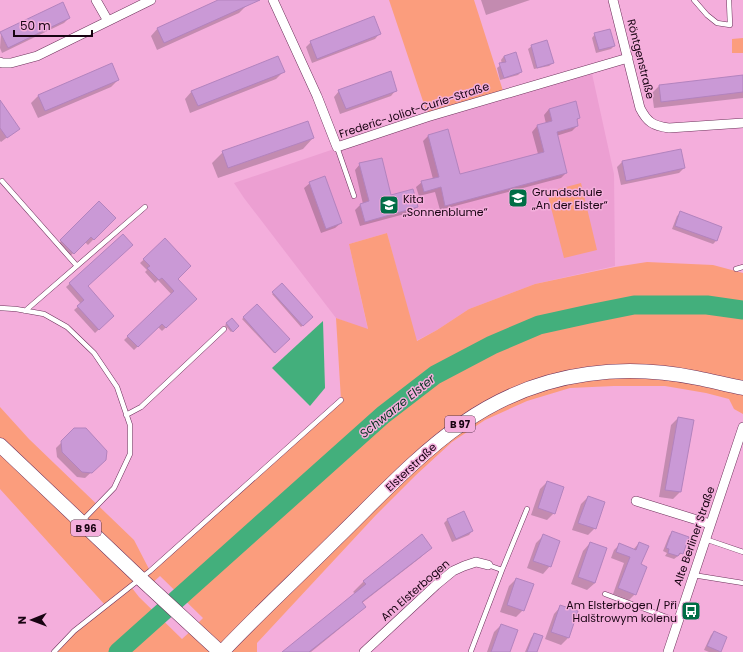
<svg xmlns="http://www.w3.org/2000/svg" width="743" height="652" font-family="Poppins,sans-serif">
<rect width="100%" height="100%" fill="#f4aedc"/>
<path fill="#ec9fd2" d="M591 69 614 174 615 266 535 284 469 309 437 330 416 341 387 233 349 244 368 330 336 318 244 198 234 183 337 148Z"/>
<path fill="#fb9d7d" d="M389 0H474L504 94 428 116Z
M743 38V53H732V39Z
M581 183 597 250 564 258 547 192Z
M387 233 417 341 437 330 469 309 535 284 615 267 647 262 713 265 743 273V414L734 409 729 399 706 393 665 386H614L570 388 527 401 485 420 452 442 416 475 376 515 257 643V652H223L242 632 474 416 588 373 474 415 221 652 194 627 203 618 160 576 149 586 0 442V407L29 439 134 540 150 571 341 400 336 318 368 329 349 244Z
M0 447 139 579 105 605 0 489Z
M132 588 139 597 182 639 194 628 219 652H54L74 631Z"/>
<path fill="#43af7c" d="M323 321 325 388 310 406 272 368Z"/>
<path fill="#0003" d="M221 0H244L246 6 239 13 157 50 151 36 158 28Z
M481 0H530L486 15Z
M69 18 64 23 2 53 0 48 1 33Z
M380 33 375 39 312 63 306 47 311 42Z
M595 34 614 46 611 49 596 53 592 38Z
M532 46 553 63 549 66 534 69 528 49Z
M504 56 521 72 518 75 500 80 497 68 502 64 501 60Z
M283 72 276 79 190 113 185 99 192 91Z
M743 76V98L654 108 652 93 659 86Z
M118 80 111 87 38 118 31 103 39 95Z
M396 90 391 96 340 114 334 97 339 91Z
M0 102 18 129 1 142 0 141Z
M549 109 579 118 576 121 577 126 572 131 556 136 566 173 561 178 440 210 435 192 419 196 416 187 422 182 433 179 423 141 428 136 448 131 459 176 538 154 532 132 537 126 546 124 544 115Z
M313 138 303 149 218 178 212 163 223 152Z
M680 150 684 168 679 173 621 185 617 167 622 162Z
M360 164 391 196 417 207 412 212 360 226 355 210 361 204H363L355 170Z
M310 183 341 223 335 228 321 233 304 188Z
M99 203 114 218 88 245 85 242 68 258 56 246Z
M681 212 721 227 716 241 713 244 672 229 677 216Z
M123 235 86 286 113 316 95 333 74 310 81 304 66 287Z
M165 240 177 279 196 299 162 331 158 327 134 350 124 340 172 295 158 280 155 283 145 272 147 270 140 263Z
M282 284 312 317 301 327 272 294Z
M257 306 288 339 274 353 242 319Z
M232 319 238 326 231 332 225 325Z
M678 418 693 420 680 492 673 499 659 497 671 425Z
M75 429 99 465 85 478 77 477 57 457 56 448Z
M547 482 554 513 547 520 531 515 540 489Z
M588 497 595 528 588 535 572 530 581 504Z
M447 520 472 531 469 535 452 542 444 523Z
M672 532 682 553 674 559 665 556 667 553 663 551 669 536Z
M543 536 550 566 543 574 527 568 536 543Z
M590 543 606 549 595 583 587 590 571 584 583 551Z
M639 543 640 565 635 594 629 600 613 594 624 563 611 558 614 550 620 544 633 550Z
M431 548 420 558 362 603 364 606 354 617 311 652H284L356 594 353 592 364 581Z
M516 579 523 610 516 617 500 612 509 586Z
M561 606 568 638 561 645 545 639 554 614Z
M501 625 509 652H487L494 632Z
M714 632 726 638 719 652H709L704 650 711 635Z
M534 634 536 652H525L531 638Z"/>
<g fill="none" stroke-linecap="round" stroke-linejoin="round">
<path stroke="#43af7c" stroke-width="19" d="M118 652 383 415 435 375 492 345 539 325 589 314 634 305H707L743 310"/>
</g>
<path fill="#ca99d6" stroke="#b383be" d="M218 0H260L164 43 157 28Z
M63 2 70 18 8 48 0 32Z
M374 16 381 34 317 59 310 41Z
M610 29 615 46 599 50 594 33Z
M547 40 554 63 537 68 531 45Z
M516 52 522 72 504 78 499 63 506 62 504 56Z
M278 56 285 72 198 106 191 91Z
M112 63 119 80 45 111 38 95Z
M391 71 397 91 346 109 338 90Z
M743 75V92L661 102 659 85Z
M0 100 20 129 7 138 0 128Z
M576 101 580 118 577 119 578 126 557 132 567 173 445 206 441 187 424 192 421 181 439 177 428 135 448 129 460 174 544 152 537 125 552 121 549 109Z
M308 121 314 138 228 168 222 151Z
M681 149 685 168 626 181 622 161Z
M382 158 391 195 413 189 418 207 365 222 360 204 369 201 359 163Z
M325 176 342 223 326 229 309 182Z
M99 201 116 218 94 240 91 237 74 254 60 240Z
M680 211 722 227 717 241 675 226Z
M123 234 133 245 88 286 114 316 99 330 77 306 84 300 69 283Z
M165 238 191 266 178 279 197 299 166 328 162 324 138 347 127 336 174 291 162 278 159 280 147 268 150 266 143 259Z
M282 283 313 317 303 326 272 292Z
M257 304 290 339 275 353 243 317Z
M232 318 239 326 233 332 226 323Z
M678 417 694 420 681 492 665 490Z
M74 428H86L107 451 106 460 92 473 82 472 62 452 61 441Z
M547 481 564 487 555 514 538 508Z
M588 496 605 502 596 529 578 523Z
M464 511 473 531 456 539 447 519Z
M672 531 689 537 683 554 680 553 678 556 668 553 669 549 666 548Z
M422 534 432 548 362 602 366 607 309 652H282L366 584 363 581Z
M543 534 560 541 551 567 533 561Z
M590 542 607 548 595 583 578 577Z
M639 542 649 546 641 564 647 567 636 595 618 588 630 557 616 552 619 543 636 550Z
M516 578 534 584 524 611 507 605Z
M560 605 578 611 569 638 551 632Z
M501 624 518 630 510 652H491Z
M714 631 727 637 721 652 707 646Z
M534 633 543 636 537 652H527Z"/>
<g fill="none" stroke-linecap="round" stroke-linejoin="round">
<defs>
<path id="lane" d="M694 0 707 15 717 23 730 25 729 0
M337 147 354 196
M2 181 77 266
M736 269 743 267
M0 308 16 309 44 314 67 327 94 353 117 387 130 425V454L114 488 82 521
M25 311 145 207
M126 415 141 407 224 329
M705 539 743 552
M502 570 527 509
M693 575 743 583
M605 594 677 621
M471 651 502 570 488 565
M54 652 74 631 150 571 341 400"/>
<path id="street" d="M96 0 108 21
M273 0 317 96 337 147 427 117 628 58
M613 0 640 108C647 122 653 126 669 128L743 123
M0 62 2 63H11L37 56 151 0
M636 501 710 524
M364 652 436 585 453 571 464 566 476 562 488 565
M668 652 743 427"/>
<path id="primary" d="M0 445 141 579 220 652
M222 652C259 613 298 577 336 539 413 464 474 389 588 374 623 369 662 371 697 378 712 381 728 385 743 388"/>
</defs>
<use href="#lane" stroke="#6d315b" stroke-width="5.5"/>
<use href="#street" stroke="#6d315b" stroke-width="10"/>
<use href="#primary" stroke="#6d315b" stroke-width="15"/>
<use href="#lane" stroke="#fff" stroke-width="4.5"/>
<use href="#street" stroke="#fff" stroke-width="9"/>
<use href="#primary" stroke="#fff" stroke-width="14"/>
</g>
<defs>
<symbol id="school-square" viewBox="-11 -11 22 22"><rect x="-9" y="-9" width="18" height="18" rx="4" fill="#006e46" stroke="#f4aedc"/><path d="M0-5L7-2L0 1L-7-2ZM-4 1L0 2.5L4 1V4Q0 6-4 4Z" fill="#fff"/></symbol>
<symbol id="bus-square" viewBox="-11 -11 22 22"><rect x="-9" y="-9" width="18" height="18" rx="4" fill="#006e46" stroke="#f4aedc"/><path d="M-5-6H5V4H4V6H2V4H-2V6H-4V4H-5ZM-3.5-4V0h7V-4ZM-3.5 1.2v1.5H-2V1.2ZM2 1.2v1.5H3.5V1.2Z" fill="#fff"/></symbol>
</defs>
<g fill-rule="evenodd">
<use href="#school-square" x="507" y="187" width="22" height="22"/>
<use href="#school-square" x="378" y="194" width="22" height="22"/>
<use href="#bus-square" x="680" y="600" width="22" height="22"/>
</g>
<g text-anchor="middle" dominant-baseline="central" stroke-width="3" stroke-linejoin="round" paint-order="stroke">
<g fill="#f4aedc" stroke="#5a364f" stroke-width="1">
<rect x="445" y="416" width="30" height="16" rx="3"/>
<rect x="71" y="520" width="30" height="16" rx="3"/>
</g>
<g font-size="10" font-weight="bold" fill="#180312">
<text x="460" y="424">B 97</text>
<text x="86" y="528">B 96</text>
</g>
<g font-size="11" fill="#180312" stroke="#f4aedc">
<text transform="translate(641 59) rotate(76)">Röntgenstraße</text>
<text transform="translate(414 110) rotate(-18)">Frederic-Joliot-Curie-Straße</text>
<text transform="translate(411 467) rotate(-43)">Elsterstraße</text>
<text transform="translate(694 536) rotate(-71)">Alte Berliner Straße</text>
<text transform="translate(415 590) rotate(-41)">Am Elsterbogen</text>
</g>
<g font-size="11" fill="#180312" stroke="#f4aedc" text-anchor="start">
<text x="532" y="192">Grundschule<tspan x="532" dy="13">„An der Elster“</tspan></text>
<text x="403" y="199">Kita<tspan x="403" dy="13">„Sonnenblume“</tspan></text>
<text x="677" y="605" text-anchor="end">Am Elsterbogen / Při<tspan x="677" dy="13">Halštrowym kolenu</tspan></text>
</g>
<g font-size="12" font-style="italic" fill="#073622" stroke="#f4aedc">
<text transform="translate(397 406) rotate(-39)">Schwarze Elster</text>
</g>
</g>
<g transform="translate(32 620) rotate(269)" stroke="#f4aedc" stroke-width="3" paint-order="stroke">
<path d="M0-3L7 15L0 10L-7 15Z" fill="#180312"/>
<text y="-6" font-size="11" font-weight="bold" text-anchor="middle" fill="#180312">N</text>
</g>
<path d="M14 30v6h78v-6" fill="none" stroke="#180312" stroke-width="2"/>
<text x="20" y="30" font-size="12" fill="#180312" stroke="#f4aedc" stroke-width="3" paint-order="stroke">50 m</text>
</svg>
